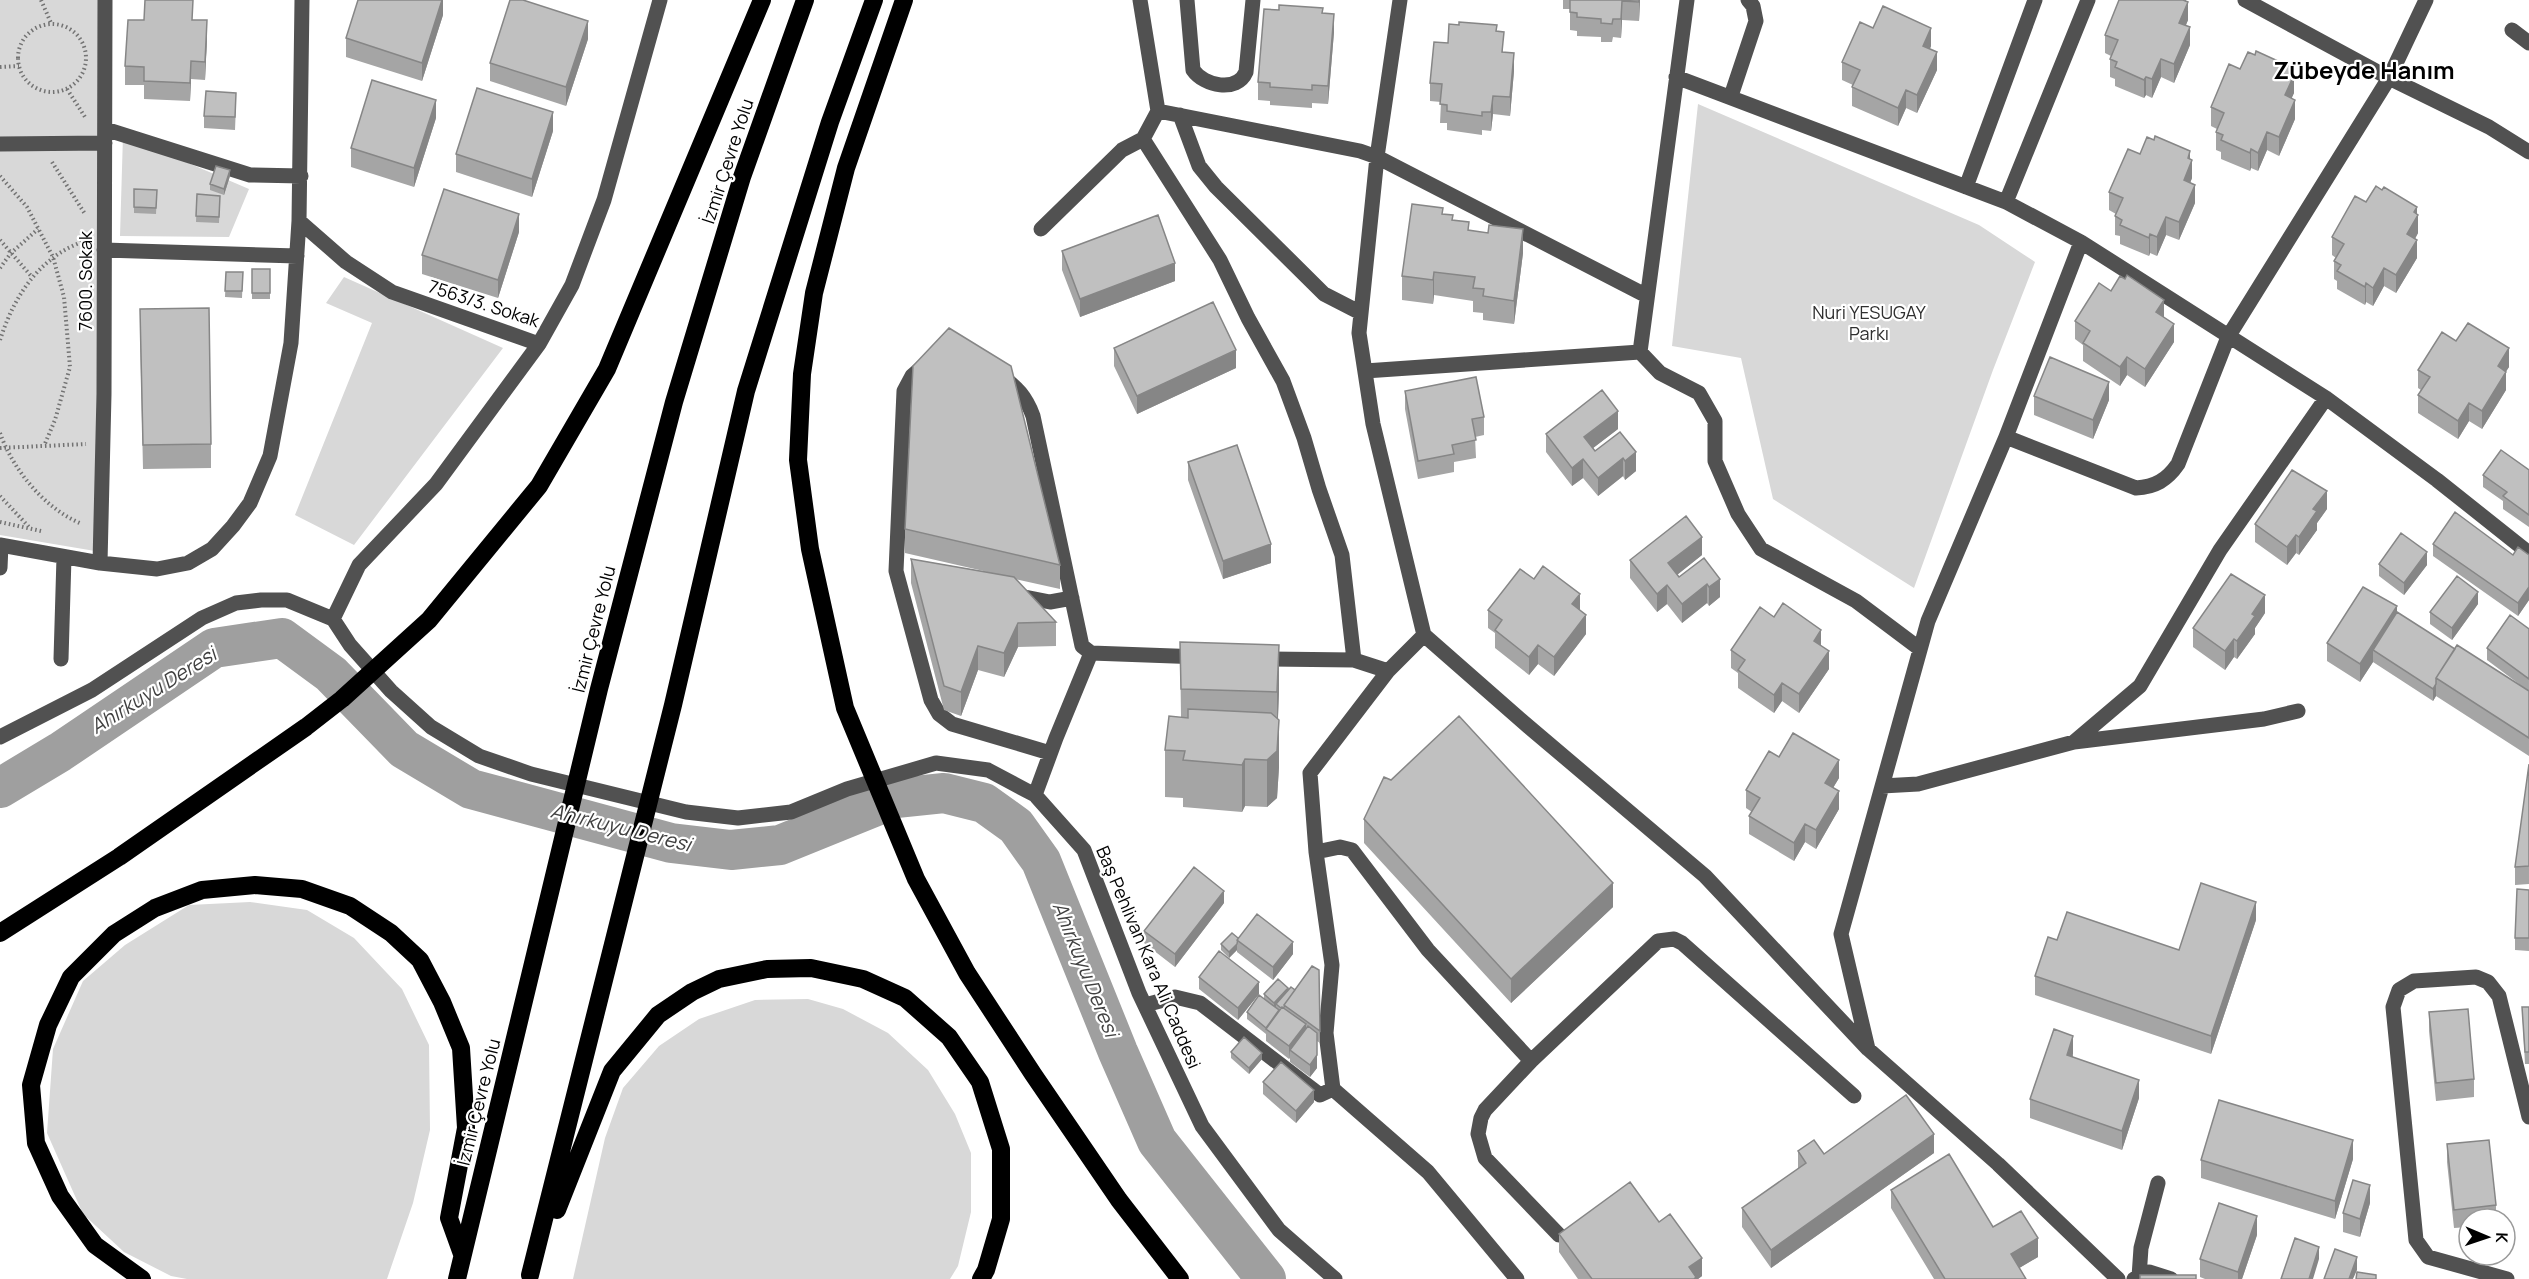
<svg xmlns="http://www.w3.org/2000/svg" width="2529" height="1279" font-family="Manrope,sans-serif">
<rect width="100%" height="100%" fill="#fff"/>
<path fill="#d8d8d8" d="M0 0H102L95 551 0 535Z
M1698 104 1979 225 2035 262 1993 370 1914 588 1773 499 1741 358 1672 346Z
M123 135 249 189 229 237 120 236Z
M344 277 503 348 354 545 295 515 372 323 326 303Z
M250 902 307 910 354 938 402 989 429 1045 430 1130 413 1203 387 1279H187L171 1276 124 1252 83 1214 47 1133 53 1049 83 981 125 945 189 905Z
M808 999 843 1009 888 1033 928 1070 955 1114 971 1153V1212L958 1266 950 1279H573L605 1138 623 1088 659 1046 699 1019 755 1000Z"/>
<g fill="none" stroke-linecap="round" stroke-linejoin="round">
<path stroke="#9f9f9f" stroke-width="40" d="M0 788 60 752 214 648 282 638 331 674 404 749 471 789 671 843 731 850 780 845 896 798 944 793 984 803 1016 826 1041 861 1118 1052 1157 1141 1266 1279"/>
<path stroke="#737373" stroke-width="4" stroke-dasharray="1.5 3" stroke-linecap="butt" d="M41 0 51 23
M18 58a34 34 0 1 1 68 0a34 34 0 1 1-68 0Z
M0 67 19 66
M67 89 85 117
M52 162 85 214
M0 176 27 207 53 257 64 297 70 367 55 420 44 446
M0 240 32 277
M0 268 11 253 38 229
M0 340C10 309 26 278 53 258 62 250 75 245 86 240
M0 433C13 470 45 509 82 524
M0 448 86 444
M0 496 30 528
M0 522 41 531"/>
<path stroke="#515151" stroke-width="15" d="M302 0 299 221 346 262 392 292 539 344 572 285 604 200 660 0
M1140 0 1158 111 1360 151 1377 157 1647 296
M1187 0 1193 70C1204 86 1237 93 1246 72L1253 0
M1400 0 1377 157 1359 333 1373 424 1424 635 1529 727 1705 876 1868 1049 1998 1164 2118 1279
M1687 0 1640 352 1660 373 1699 393 1715 421V461L1738 514 1761 549 1856 601 1920 649
M2245 0 2389 78 2489 127 2529 152
M2512 30 2529 43
M1676 77 2006 202 2081 242 2326 398 2437 480 2529 553
M1731 96 1756 21 1753 6 1748 0
M1158 111 1143 139 1220 260 1248 318 1283 381 1304 438 1319 489 1342 555 1354 660 1388 671 1424 635
M1180 115 1199 166 1216 187 1324 294 1361 313
M105 129 250 175 301 176
M0 144 105 143
M1966 187 2035 0
M2006 202 2088 0
M1041 229 1122 150 1143 139
M104 250 297 256
M927 363 912 376 904 391 896 571 931 700 939 714 952 724 1050 753
M1365 371 1640 352
M1000 375C1017 387 1026 397 1033 416L1082 646 1091 653
M2006 437 2136 488C2155 487 2167 480 2178 464L2228 337 2389 78 2426 0
M0 545 100 563 157 569 188 563 212 549 233 526 250 503 270 456 291 343 299 221
M100 563 104 394 105 0
M0 568 1 545
M1014 595 1050 602 1072 598
M333 619 359 565 436 484 539 344
M61 659 64 557
M1261 659 1354 660
M1388 671 1310 773 1316 852 1332 965 1326 1033 1333 1089 1428 1172 1517 1279
M0 737 92 690 202 618 236 603 261 600H287L333 619 350 645 391 691 431 727 479 756 531 774 686 812 738 818 791 812 847 789 936 763 988 770 1035 795 1084 850 1139 993 1202 1126 1279 1230 1335 1279
M2074 742 2140 686 2220 550 2326 398
M1882 786 1918 784 2074 742 2264 719 2298 711
M1035 795 1056 738 1091 653 1201 657
M1316 852 1340 847 1352 850 1428 950 1531 1061
M1145 1005 1175 997 1200 1003 1320 1095 1333 1089
M1868 1049 1841 934 1928 621 2006 437 2081 242
M1559 1235 1485 1158 1478 1134 1481 1118 1485 1110 1531 1061 1658 941 1674 939 1682 943 1854 1096
M2139 1277 2141 1248 2158 1183
M2134 1279 2149 1272 2171 1279
M2507 1279 2428 1257 2416 1240 2393 1007 2399 990 2414 981 2476 977 2488 982 2499 996 2529 1117"/>
<path stroke="#000" stroke-width="18" d="M904 0 846 168 814 293 802 374 798 460 810 549 845 708 916 879 967 973 1033 1074 1119 1200 1180 1279
M0 933 119 857 306 727 342 699 429 620 539 486 607 369 762 0
M557 1210 612 1071 658 1015 692 992 719 979 767 969 811 968 863 979 905 998 949 1037 980 1082 1001 1149V1219L986 1270 981 1279
M530 1275 673 705 746 391 830 122 874 0
M142 1279 95 1245 60 1196 36 1143 31 1085 48 1025 71 977 114 934 155 908 202 890 255 885 302 889 350 906 391 933 420 960 442 1002 461 1048 466 1128 449 1218 462 1254
M457 1279 599 689 674 402 742 177 805 0"/>
</g>
<path fill="#a5a5a5" d="M443 0V15L422 81 346 57V38Z
M1563 0H1640L1639 21 1622 20 1621 38 1613 37 1612 42H1601V37L1577 36V31L1570 30V9H1563Z
M2186 0 2188 20 2186 25 2190 45 2174 83 2161 77 2152 98 2146 95 2144 98 2115 86V79L2110 77V59L2111 56 2105 53V35Z
M1323 13 1334 32 1328 104 1312 103V108L1270 105V101L1258 100V82Z
M144 20H193L207 38 205 80 191 79 190 101 144 99V85H125V66Z
M1873 28 1931 46 1930 49 1937 70 1917 113 1906 108 1898 126 1852 106V87L1853 85 1842 80V62Z
M1497 31 1503 52 1514 71 1510 116 1493 114 1491 131 1482 130V135L1447 130V123H1440L1441 102 1430 101V83Z
M588 39 566 106 490 81V63Z
M2240 69 2291 74 2294 93 2291 98 2295 119 2279 156 2267 150 2258 171 2251 168 2250 171 2221 159V152L2216 150V132L2217 129 2211 126V107Z
M236 105 235 130 204 128V116Z
M436 118 414 187 351 167V148Z
M553 131 532 197 456 172V154Z
M2140 154 2190 159 2192 178 2190 183 2195 203 2179 240 2166 235 2157 256 2150 253 2149 256 2120 244V236L2115 235V216L2116 214 2109 210V192Z
M230 176 224 195 210 190V184Z
M134 189 157 190 156 214 134 213Z
M197 194 220 196 219 223 196 222Z
M2366 202 2417 214 2418 233 2415 239 2417 258 2396 293 2384 286 2373 306 2366 302 2365 305 2337 289V281L2334 279V261L2336 258 2332 255V237Z
M1443 214 1469 230 1523 253 1514 324 1483 320V313L1473 312V301L1434 295 1433 304 1402 300V276Z
M519 232 498 298 422 274V255Z
M1062 251 1175 281 1080 317 1062 270Z
M252 269H270V299H252Z
M226 272H243L242 298 225 297Z
M2111 291 2164 318 2174 342 2145 387 2127 375 2120 386 2083 361V345L2075 339V321Z
M140 333 211 444V468L143 469Z
M2456 341 2509 367 2506 371V390L2482 429 2469 421 2458 439 2418 413V395L2421 390 2418 388V370Z
M1114 348 1236 368 1137 414 1114 366Z
M1405 391 1484 417V435L1475 437 1476 458 1454 462V472L1418 479 1405 409Z
M2034 396 2109 400 2093 439 2034 415Z
M1618 429 1593 448 1595 451 1620 432 1636 471 1625 480 1623 476 1598 496 1583 478 1572 486 1546 452V434Z
M1188 462 1271 563 1223 579 1188 480Z
M2529 470V533V527L2503 509V501L2483 487V475Z
M2327 509 2317 523V530L2299 555 2296 553 2287 565 2255 542V524Z
M905 529 1060 565V589L1015 579 1056 622V646L1018 647 1004 677 978 670 961 716 944 710 911 583V559L988 572 905 553Z
M2433 544 2513 555H2529V600L2518 616 2433 556Z
M1702 555 1677 575 1679 577 1704 558 1720 597 1709 606 1707 603 1682 623 1667 604 1657 612 1630 578V560Z
M2379 564 2427 565 2404 595 2379 576Z
M1534 579 1580 611 1586 634 1554 676 1538 664 1529 675 1495 648V633L1488 628V610Z
M2478 604 2452 640 2430 624V612Z
M2397 612 2455 649 2523 687 2487 660V648L2529 629V756L2436 696 2433 701 2373 662 2360 682 2327 661V643Z
M2265 613 2255 628V634L2237 659 2234 657 2225 670 2193 647V628Z
M1774 617 1821 646 1829 669 1799 713 1782 701 1774 713 1738 688V673L1731 668V650Z
M1180 642 1279 692 1278 719 1279 767 1277 798 1267 807 1245 806 1242 812 1183 807V798L1165 797V750L1181 717Z
M1779 757 1839 778 1833 788 1839 809 1816 849 1805 842 1794 861 1749 834V816L1752 812 1746 808V790Z
M2529 764V884L2515 885V867Z
M1364 819 1613 907 1511 1003 1364 843Z
M2529 890V951L2515 950V938Z
M1224 903 1175 967 1144 943V931Z
M2256 920 2211 1054 2035 995V976L2057 940 2179 950Z
M1238 938 1293 954 1273 980 1237 952V950L1229 958 1221 950V944Z
M1319 970 1320 1043 1317 1041V1068L1310 1077 1290 1062V1058L1289 1059 1266 1041V1034L1247 1019V1012L1264 999V994L1295 990Z
M1199 977 1259 994 1238 1020 1199 989Z
M2522 1007H2529V1064H2525Z
M2429 1012 2474 1079V1097L2436 1101 2429 1031Z
M1231 1052 1262 1059 1249 1074 1231 1058Z
M2073 1054V1057L2139 1098 2122 1150 2030 1118V1099Z
M1263 1082 1314 1102 1296 1123 1263 1094Z
M2447 1144 2496 1205V1219H2469V1227L2454 1228 2447 1162Z
M1798 1151 1824 1154 1934 1153 1771 1268 1742 1227V1208L1798 1169Z
M2353 1159 2335 1219 2201 1178V1160Z
M1891 1190 1993 1227 2038 1257 2019 1268 2026 1279H1934L1891 1208Z
M2370 1203 2360 1237 2343 1232V1213Z
M1659 1222 1702 1276 1698 1279H1578L1559 1252V1234Z
M2257 1235 2242 1279H2205L2200 1277V1259Z"/>
<path fill="#868686" d="M442 0H443V15L422 81V63Z
M1639 0H1640L1639 21Z
M2183 0H2186V7L2188 2V20L2179 41V23Z
M1622 1V20L1621 38V19Z
M1334 14V32L1328 104V86Z
M207 20V38L205 80V62Z
M588 21V39L566 106V87Z
M2190 27V45L2174 83V64Z
M1931 28V46L1923 64V46Z
M1937 52V70L1917 113V95Z
M1514 53V71L1510 116V97Z
M2161 59V77L2152 98V79Z
M191 61V79L190 101V83Z
M2291 67V80L2294 75V93L2285 114V95L2289 73Z
M2146 77V95L2144 98V80Z
M1906 90V108L1898 126V108Z
M1493 96V114L1491 131V112Z
M436 100V118L414 187V168Z
M2295 100V119L2279 156V137Z
M553 112V131L532 197V179Z
M2267 132V150L2258 171V153Z
M2251 149V168L2250 171V153Z
M2190 151V164L2192 160V178L2184 199V180L2188 158Z
M230 170V176L224 195V189Z
M2195 185V203L2179 240V222Z
M2417 207V217L2418 215V233L2407 253V234L2414 212Z
M519 214V232L498 298V280Z
M2166 217V235L2157 256V237Z
M1523 229V253L1514 324V301Z
M2150 234V253L2149 256V238Z
M2417 240V258L2396 293V275Z
M1175 263V281L1080 317V299Z
M2384 268V286L2373 306V288Z
M1434 272V295L1433 304V280Z
M2366 283V302L2365 305V287Z
M2164 300V318L2156 312Z
M2174 324V342L2145 387V369Z
M2509 348V367L2498 384V366Z
M1236 350V368L1137 414V396Z
M2127 357V375L2120 386V367Z
M2506 372V390L2482 429V411Z
M2109 382V400L2093 439V420Z
M2469 403V421L2458 439V421Z
M1618 411V429L1584 455V437Z
M1636 452V471L1625 480V461Z
M1623 458V476L1598 496V478Z
M1583 459V478L1572 486V468Z
M2327 491V509L2317 523V530L2299 555V537L2313 509Z
M2296 535V553L2287 565V547Z
M1702 537V555L1668 582V563Z
M1271 544V563L1223 579V561Z
M2427 552V565L2404 595V583Z
M1720 579V597L1709 606V587Z
M1707 584V603L1682 623V604Z
M1667 585V604L1657 612V594Z
M2529 587V600L2518 616V603Z
M2478 592V604L2452 640V628Z
M1580 594V612L1572 604Z
M2265 595V613L2255 628V634L2237 659V641L2252 614Z
M2397 606V624L2373 650V662L2360 682V664Z
M1586 615V634L1554 676V657Z
M1018 623V647L1004 677V653Z
M1821 630V648L1814 641Z
M2234 639V657L2225 670V651Z
M1279 645V692L1277 739V692Z
M1538 645V664L1529 675V657Z
M978 646V670L961 716V692Z
M1829 651V669L1799 713V694Z
M1782 683V701L1774 713V695Z
M2436 684V696L2433 701V689Z
M1279 720V767L1277 798 1267 807V760Z
M1245 759V806L1242 812V765Z
M1839 760V778L1825 801V783Z
M1839 791V809L1816 849V830Z
M1805 824V842L1794 861V843Z
M1613 883V907L1511 1003V979Z
M1224 891V903L1175 967V954Z
M2256 902V920L2211 1054V1036Z
M1293 942V954L1273 980V967Z
M1237 944V950L1229 958V952Z
M1259 982V994L1238 1020V1008Z
M1288 988V994L1276 1004V1007L1274 1009V1003Z
M1306 1024V1036L1290 1050 1289 1059V1046Z
M2073 1036V1054L2067 1073V1055Z
M1262 1053V1059L1249 1074V1068Z
M1317 1055V1068L1310 1077V1065Z
M2139 1080V1098L2122 1150V1131Z
M1314 1090V1102L1296 1123V1111Z
M1934 1134V1153L1771 1268V1250Z
M2353 1140V1159L2335 1219V1201Z
M2370 1185V1203L2360 1237V1219Z
M2257 1216V1235L2242 1279H2238V1272Z
M2038 1238V1257L2011 1273V1254Z
M2319 1247V1259L2313 1279H2309Z
M2357 1257V1270L2353 1279H2349Z
M1702 1258V1276L1698 1279H1689V1267Z"/>
<path fill="#c0c0c0" stroke="#868686" stroke-width="1.5" d="M145 0H193L192 20H207L205 62 191 61 190 83 144 81V67L125 66 128 20H144Z
M358 0H442L422 63 346 38Z
M510 0H523L588 21 566 87 490 63Z
M1570 0H1639V2L1622 1 1621 19H1613L1612 24 1601 23V19L1577 17V13L1570 12Z
M2119 0H2183L2188 2 2179 23 2190 27 2174 64 2161 59 2152 79 2146 77 2144 80 2115 67 2117 62 2110 59 2118 40 2105 35Z
M1279 5 1323 8 1322 13 1334 14 1328 86 1312 85V90L1270 87V83L1258 82 1264 9 1279 10Z
M1883 6 1931 28 1923 46 1937 52 1917 95 1906 90 1898 108 1852 87 1860 70 1842 62 1860 22 1873 28Z
M1459 22 1497 25 1496 31 1504 32 1502 52 1514 53 1510 97 1493 96 1491 112H1482V116L1447 111V105L1440 104 1442 84 1430 83 1434 42 1448 43 1449 24 1459 25Z
M2256 51 2291 67 2289 73 2294 75 2285 95 2295 100 2279 137 2267 132 2258 153 2251 149 2250 153 2221 140 2223 135 2216 132 2224 113 2211 107 2229 64 2240 69 2248 52 2255 55Z
M372 80 436 100 414 168 351 148Z
M477 88 553 112 532 179 456 154Z
M206 91 236 93 235 117 204 116Z
M2155 136 2190 151 2188 158 2192 160 2184 180 2195 185 2179 222 2166 217 2157 237 2150 234 2149 238 2120 225 2122 220 2115 216 2123 198 2109 192 2128 149 2140 154 2147 137 2154 140Z
M216 166 230 170 224 189 210 184Z
M2376 186 2382 190 2384 187 2417 207 2414 212 2418 215 2407 234 2417 240 2396 275 2384 268 2373 288 2366 283 2365 287 2337 271 2341 265 2334 261 2344 244 2332 237 2355 196 2366 202Z
M134 189 157 190 156 208 134 207Z
M444 189 519 214 498 280 422 255Z
M197 194 220 196 219 217 196 216Z
M1412 204 1443 208 1442 214 1453 215 1452 220 1469 222 1468 230 1488 233 1489 225 1523 229 1514 301 1483 296 1484 289 1473 288 1475 277 1434 272 1433 280 1402 276Z
M1158 215 1175 263 1080 299 1062 251Z
M252 269H270V293H252Z
M226 272H243L242 291H225Z
M2127 275 2164 300 2156 312 2174 324 2145 369 2127 357 2120 367 2083 343 2090 331 2075 321 2099 283 2111 291 2120 276 2125 279Z
M1213 302 1236 350 1137 396 1114 348Z
M209 308 211 444 143 445 140 309Z
M2468 323 2509 348 2498 366 2506 372 2482 411 2469 403 2458 421 2418 395 2430 377 2418 370 2442 332 2456 341Z
M949 328 1011 366 1060 565 905 529 913 366Z
M2050 357 2109 382 2093 420 2034 396Z
M1476 377 1484 417 1472 419 1476 440 1452 445 1454 454 1418 461 1405 391Z
M1602 390 1618 411 1584 437 1595 451 1620 432 1636 452 1625 461 1623 458 1598 478 1583 459 1572 468 1546 434Z
M1237 445 1271 544 1223 561 1188 462Z
M2501 450 2529 470V515L2503 496 2507 492 2483 475Z
M2292 470 2327 491 2313 509 2317 511 2299 537 2296 535 2287 547 2255 524Z
M2455 512 2513 555 2518 547 2529 555V587L2518 603 2433 544Z
M1686 516 1702 537 1668 563 1679 577 1704 558 1720 579 1709 587 1707 584 1682 604 1667 585 1657 594 1630 560Z
M2401 533 2427 552 2404 583 2379 564Z
M911 559 1014 577 1056 622 1018 623 1004 653 978 646 961 692 944 686Z
M1543 566 1580 594 1572 604 1586 615 1554 657 1538 645 1529 657 1495 630 1502 620 1488 610 1520 569 1534 579Z
M2231 574 2265 595 2252 614 2255 616 2237 641 2234 639 2225 651 2193 628Z
M2457 576 2478 592 2452 628 2430 612Z
M2363 587 2397 606 2360 664 2327 643Z
M1783 603 1821 630 1814 641 1829 651 1799 694 1782 683 1774 695 1738 670 1745 660 1731 650 1760 607 1774 617Z
M2397 612 2455 649 2436 678V684L2433 689 2373 650Z
M2510 615 2529 629V679L2487 648Z
M1180 642 1279 645 1277 692 1181 689Z
M2457 645 2529 691V738L2436 678Z
M1188 709 1271 713 1279 720 1277 751 1267 760 1245 759 1242 765 1183 760 1185 751 1165 750 1169 716 1188 718Z
M1459 716 1613 883 1511 979 1364 819 1384 777 1391 780Z
M1793 733 1839 760 1825 783 1839 791 1816 830 1805 824 1794 843 1749 816 1760 798 1746 790 1769 751 1779 757Z
M2529 764V866L2515 867Z
M1194 867 1224 891 1175 954 1144 931Z
M2201 883 2256 902 2211 1036 2035 976 2048 937 2057 940 2067 912 2179 950Z
M2517 889 2529 890V938H2515Z
M1257 914 1293 942 1273 967 1237 940Z
M1232 933 1238 938 1237 944 1229 952 1221 944Z
M1219 951 1259 982 1238 1008 1199 977Z
M1312 966 1319 970 1320 1031 1284 1005Z
M1278 979 1288 988 1274 1003 1264 994Z
M1291 987 1295 990 1284 1005 1285 1006 1283 1008 1282 1007 1281 1008 1276 1004Z
M1259 995 1279 1010 1266 1028 1247 1012Z
M1282 1007 1306 1024 1289 1046 1266 1029Z
M2522 1007H2529V1052H2525Z
M2468 1009 2474 1079 2436 1083 2429 1012Z
M1308 1026 1317 1033V1055L1310 1065 1290 1050Z
M2054 1029 2073 1036 2067 1055 2139 1080 2122 1131 2030 1099Z
M1244 1037 1262 1053 1249 1068 1231 1052Z
M1281 1062 1314 1090 1296 1111 1263 1082Z
M1906 1095 1934 1134 1771 1250 1742 1208 1806 1163 1798 1151 1814 1140 1824 1154Z
M2219 1100 2353 1140 2335 1201 2201 1160Z
M2489 1140 2496 1205 2454 1210 2447 1144Z
M1949 1154 1993 1227 2021 1211 2038 1238 2011 1254 2026 1279H1945L1891 1190Z
M2353 1180 2370 1185 2360 1219 2343 1213Z
M1630 1182 1659 1222 1670 1214 1702 1258 1689 1267 1696 1277 1694 1279H1592L1559 1234Z
M2219 1203 2257 1216 2238 1272 2200 1259Z
M2295 1238 2319 1247 2309 1279H2281Z
M2335 1249 2357 1257 2349 1279H2324Z
M2357 1272 2376 1275V1279H2356Z
M2140 1275H2196V1279H2140Z"/>
<g text-anchor="middle" dominant-baseline="central" stroke-width="4.5" stroke-linejoin="round" paint-order="stroke">
<g font-size="18" fill="#000" stroke="#fff">
<text transform="translate(727 161) rotate(-72)">İzmir Çevre Yolu</text>
<text transform="translate(85 281) rotate(-90)">7600. Sokak</text>
<text transform="translate(484 303) rotate(18)">7563/3. Sokak</text>
<text transform="translate(593 629) rotate(-76)">İzmir Çevre Yolu</text>
<text transform="translate(1149 957) rotate(67)">Baş Pehlivan Kara Ali Caddesi</text>
<text transform="translate(478 1102) rotate(-76)">İzmir Çevre Yolu</text>
</g>
<g font-size="18" fill="#2f2f2f" stroke="#fff">
<text x="1869" y="312">Nuri YESUGAY<tspan x="1869" dy="21">Parkı</tspan></text>
</g>
<g font-size="20" font-style="italic" fill="#404040" stroke="#fff">
<text transform="translate(153 690) rotate(-32)">Ahırkuyu Deresi</text>
<text transform="translate(621 827) rotate(14)">Ahırkuyu Deresi</text>
<text transform="translate(1086 969) rotate(68)">Ahırkuyu Deresi</text>
</g>
<g font-size="24" font-weight="bold" fill="#000" stroke="#fff">
<text x="2364" y="69">Zübeyde Hanım</text>
</g>
</g>
<g transform="translate(2487 1237) rotate(92)"><circle r="28" fill="#ffffff" stroke="#999999" stroke-width="1.5"/>
<path d="M0-4.5L10 22L0 15L-10 22Z" fill="#000000"/>
<text y="-9" font-size="16" font-weight="bold" text-anchor="middle" fill="#000000">K</text>
</g>
</svg>
